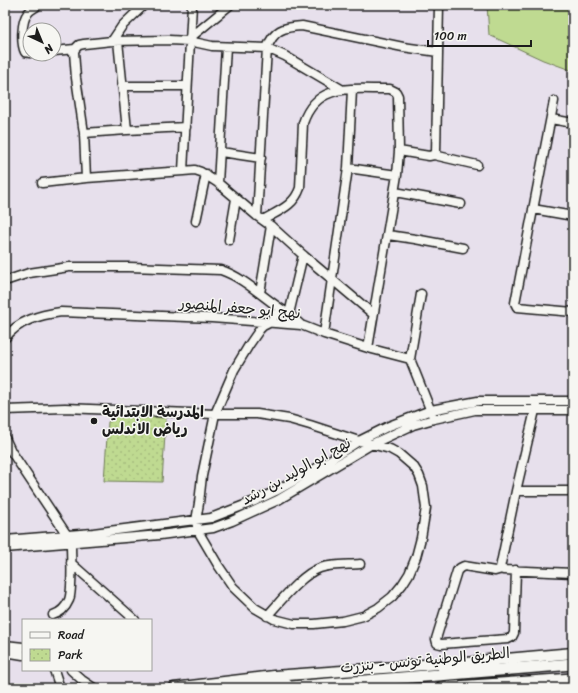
<svg xmlns="http://www.w3.org/2000/svg" width="578" height="693" font-family="Sriracha,'Playpen Sans Arabic',sans-serif">
<defs>
<pattern id="park-dots" width="8" height="8" patternUnits="userSpaceOnUse"><rect width="8" height="8" fill="#bfda91"/><path d="M2 2h.1M6 6h.1" fill="none" stroke="#a4ba7c" stroke-width="1.8" stroke-linecap="round"/></pattern>
</defs>
<rect width="100%" height="100%" fill="#e7e0ec"/>
<filter id="ink" filterUnits="userSpaceOnUse"><feTurbulence type="fractalNoise" baseFrequency=".025" numOctaves="2"/><feDisplacementMap in="SourceGraphic" scale="8" xChannelSelector="R" yChannelSelector="G"/><feConvolveMatrix kernelMatrix="1 2 1 2 8 2 1 2 1" color-interpolation-filters="sRGB"/></filter>
<g filter="url(#ink)">
<path fill="#bfda91" stroke="#6e7b56" d="M487 5H573V71L543 60 489 35Z"/>
<path fill="url(#park-dots)" stroke="#6e7b56" d="M114 416 166 418 162 482 104 481 108 422Z"/>
<g fill="none" stroke-linecap="round" stroke-linejoin="round">
<defs>
<path id="minor" d="M190 38 230 5
M112 41 122 26 144 5
M118 41 127 130 186 127
M54 51 75 49
M30 53 25 52C21 44 21 21 28 13 30 10 35 8 38 5
M122 86H187
M341 89 285 56 267 48 212 46 189 41 169 40 112 41 84 44 79 45 75 49 74 52 76 78 84 133 86 178 183 171 195 170 201 172 218 183 257 216 271 226 303 255 373 314
M554 101 515 303 517 307 573 312
M551 119 573 123
M84 133 127 130
M399 151 429 156 434 155 436 153 439 5
M221 152 261 158
M434 155 477 165
M348 168 397 175
M183 171 192 5
M42 183 86 178
M218 183 226 47
M395 192 461 204
M533 209 573 216
M257 216 267 48C274 30 283 27 302 26L403 47 438 52
M263 220C278 211 294 206 300 188L303 123C317 81 355 90 390 89L396 92 398 96 399 151 397 175 368 348
M196 221 206 174
M388 235 415 239 463 248
M229 240 236 199
M5 281 29 273 69 267H129L221 270C247 279 266 301 289 314
M260 293 271 226
M301 325 289 314 303 255
M324 334 348 168 352 90
M5 338C19 320 40 315 61 312L212 318 301 325 324 334 368 348 410 359 432 414
M410 359 421 294
M536 406 516 491 500 568 503 570 573 573
M5 410 65 408 215 414H257L289 419 310 425 359 441 390 449 399 454 414 467 419 475 423 486 426 508 421 538 416 557 409 574 402 585 392 597 378 608 363 616 343 621 314 624H294L274 619 255 608 233 587 218 565 198 531 196 521 199 503 202 476 215 414 234 370 249 345 260 329 263 326 269 323 280 309
M5 438 11 451 67 535 71 543C71 556 73 589 69 600 66 607 60 613 53 615
M516 491H573
M5 540 93 533 211 518 255 501 276 491 322 465 359 441 389 426 431 410 478 401H573
M5 548 160 535 213 528 232 521 278 500 372 444 413 425 434 419 475 410H573
M71 563 135 620
M502 569 495 571 464 566 460 568 457 571 436 639 437 643 441 644 508 639 512 637 514 633 516 570
M267 616C280 602 302 574 320 568 332 564 347 565 360 564
M5 645 23 647
M5 652 23 655
M54 670 60 688
M71 670 82 680 94 688"/>
<path id="major" d="M485 661 573 653
M174 688 274 676 451 663
M556 688 573 687"/>
<path id="highway" d="M443 667 492 660
M198 688 287 685
M279 688 573 664
M441 688 573 679"/>
</defs>
<use href="#minor" stroke="#1c1c1c" stroke-width="11"/>
<use href="#major" stroke="#1c1c1c" stroke-width="13"/>
<use href="#highway" stroke="#1c1c1c" stroke-width="14"/>
<use href="#minor" stroke="#f6f6f2" stroke-width="8"/>
<use href="#major" stroke="#f6f6f2" stroke-width="10"/>
<use href="#highway" stroke="#f6f6f2" stroke-width="11"/>
</g>
</g>
<circle fill="#1c1c1c" stroke="#f6f6f2" stroke-width="1.5" cx="94" cy="421" r="4"/>
<g text-anchor="middle" dominant-baseline="central" stroke-width="3" stroke-linejoin="round" paint-order="stroke">
<g font-size="15" fill="#1c1c1c" stroke="#f6f6f2">
<text transform="translate(240 308) rotate(5)">نهج ابو جعفر المنصور</text>
<text transform="translate(296 471) rotate(-29)">نهج ابو الوليد بن رشد</text>
<text transform="translate(425 660) rotate(-5)">الطريق الوطنية تونس - بنزرت</text>
</g>
<g font-size="15" font-weight="bold" fill="#1c1c1c" stroke="#f6f6f2" text-anchor="start">
<text x="102" y="412">المدرسة الابتدائية<tspan x="102" dy="17">رياض الاندلس</tspan></text>
</g>
</g>
<rect width="578" height="693" fill="none" stroke="#f6f6f2" stroke-width="20"/>
<rect x="10" y="10" width="558" height="673" fill="none" stroke="#1c1c1c" stroke-width="1.5" filter="url(#ink)"/>
<rect x="22" y="619" width="130" height="52" fill="#f6f6f2" stroke="#9f9f9c"/>
<rect x="30" y="632" width="20" height="6" fill="#f6f6f2" stroke="#9f9f9c"/>
<text x="58" y="639" font-size="12" fill="#1c1c1c">Road</text>
<rect x="30" y="649" width="20" height="12" fill="url(#park-dots)" stroke="#9f9f9c"/>
<text x="58" y="659" font-size="12" fill="#1c1c1c">Park</text>
<g transform="translate(42 42) rotate(136)"><circle r="19" fill="#f6f6f2" stroke="#9f9f9c"/>
<path d="M0-3L7 15L0 10L-7 15Z" fill="#1c1c1c"/>
<text y="-6" font-size="11" font-weight="bold" text-anchor="middle" fill="#1c1c1c">N</text>
</g>
<path d="M428 40v6h103v-6" fill="none" stroke="#1c1c1c" stroke-width="2"/>
<text x="434" y="40" font-size="12" fill="#1c1c1c" stroke="#f6f6f2" stroke-width="3" paint-order="stroke">100 m</text>
</svg>
